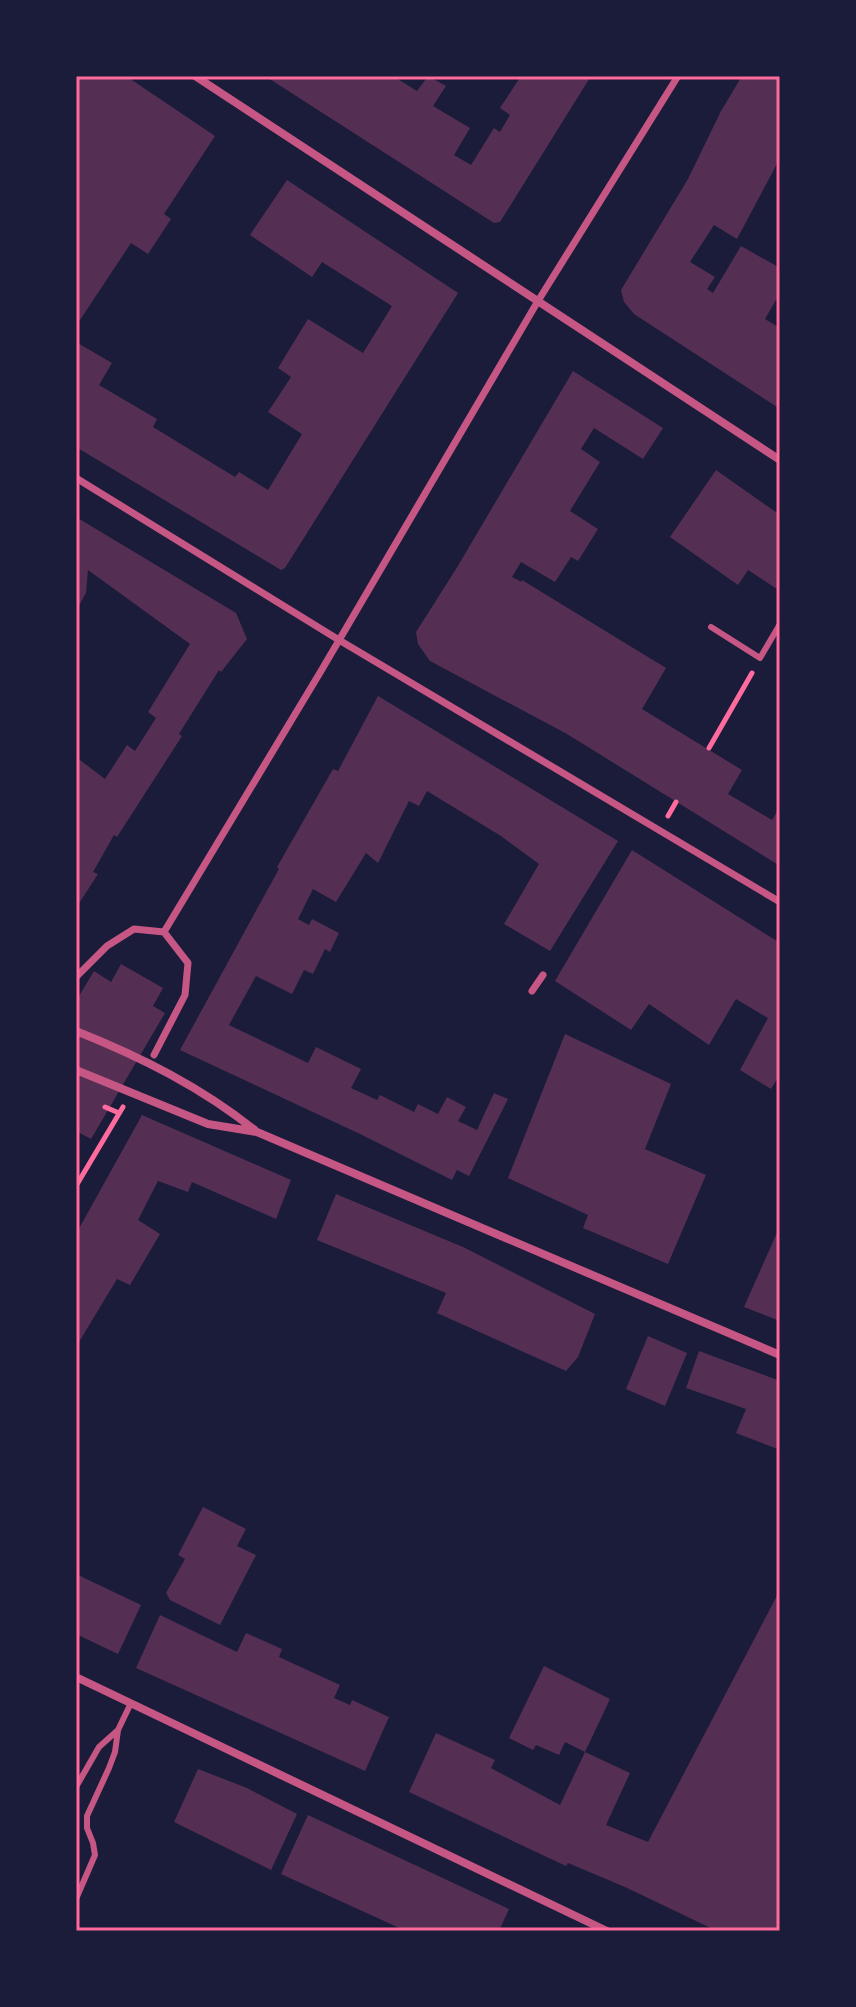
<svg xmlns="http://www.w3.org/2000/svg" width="856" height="2007" font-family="'Open Sans',sans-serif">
<rect width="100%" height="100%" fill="#1b1b3a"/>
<path fill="#542f53" d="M76 76H126L215 136 164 214 171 219 148 254 131 243 76 326Z
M265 76H393L417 91 428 76 446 86 433 106 470 128 454 155 471 165 494 128 500 132 510 115 500 108 521 76H591L500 222 494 223Z
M742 76H780V158L737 239 714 225 690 262 715 277 707 289 713 293 741 246 780 268V293L765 319 780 328V409L634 314 624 302 621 290 688 179 721 111Z
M287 180 458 293 285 568 281 570 76 447V342L112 363 99 385 157 419 153 427 235 477 239 472 268 490 302 434 268 412 291 377 278 368 308 319 363 353 392 306 322 262 312 277 250 235Z
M573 371 663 428 643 459 594 428 581 449 600 462 570 511 598 529 578 561 571 557 555 582 521 562 512 577 522 582V580L666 668 642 709 742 770 728 794 772 820 780 807V866L567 734 430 661 418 644 416 632 456 569Z
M716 470 780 515V591L748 570 738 585 670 537Z
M76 517 236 613 247 639 221 672 219 670 179 734 182 736 117 837 114 835 93 872 98 874 76 908V757L105 779 127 745 135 751 156 718 148 712 190 644 88 570 86 593 76 611Z
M378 696 618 841 550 951 504 924 539 864 501 836 427 791 419 806 409 801 378 863 366 853 336 902 313 889 298 919 309 925 312 919 339 933 330 952 325 949 313 974 304 970 292 994 256 976 229 1025 308 1063 316 1047 361 1069 351 1088 377 1100 380 1095 414 1112 418 1104 438 1114 447 1097 466 1107 458 1121 477 1130 494 1093 508 1099 469 1176 457 1170 452 1180 360 1134 180 1050 258 907 279 869 277 867 333 769 338 771Z
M632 850 780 943V1074L771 1089 740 1070 768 1018 736 999 709 1045 649 1004 631 1030 555 981Z
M121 964 163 988 153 1006 165 1013 91 1139 76 1131V1001L94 971 111 982Z
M565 1034 671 1084 645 1149 706 1175 668 1264 583 1228 588 1215 508 1178Z
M142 1115 291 1180 276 1219 192 1182 188 1192 158 1181 138 1220 160 1234 130 1285 117 1279 76 1347V1234Z
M336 1194 463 1247 595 1314 578 1357 566 1371 437 1313 446 1293 317 1240Z
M780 1226V1321L744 1307Z
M648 1336 687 1353 665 1406 626 1389Z
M699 1351 780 1381V1450L736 1433 746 1409 686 1388Z
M203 1507 246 1529 237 1546 256 1555 220 1625 170 1600 166 1593 185 1559 178 1555Z
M76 1574 141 1605 118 1654 76 1634Z
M780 1590V1931H717L625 1887 568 1863 566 1866 409 1792 436 1733 495 1760 491 1768 560 1805 585 1752 630 1773 606 1825 648 1842Z
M160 1615 237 1652 246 1633 282 1649 279 1657 340 1685 334 1698 350 1705 352 1700 389 1717 365 1771 136 1668Z
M544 1666 610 1699 585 1752 565 1742 559 1755 536 1745 533 1750 509 1738Z
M198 1769 247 1788 297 1814 271 1870 174 1822Z
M308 1815 509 1909 499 1931H406L281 1874Z"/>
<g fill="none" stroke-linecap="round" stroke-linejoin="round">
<path stroke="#ff6b9d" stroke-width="5" d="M709 748 752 673
M668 816 676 802
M105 1107 119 1113
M76 1186 123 1107"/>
<path stroke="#c65784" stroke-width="6" d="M711 627 760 658 780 624
M76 1787 99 1747 118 1730
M76 1899 95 1855 93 1843 87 1828V1816L109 1768 115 1752 118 1730 131 1703"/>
<path stroke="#c65784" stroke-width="7" d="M76 478 339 640 780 902
M164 932 321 671 538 301 678 76
M76 977 107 946 134 929 164 932 188 963 185 995 154 1055
M532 991 543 975"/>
<path stroke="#c65784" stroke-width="8" d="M195 76 780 460
M76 1031C141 1057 201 1087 256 1131
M76 1070 208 1124 257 1132 780 1355
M76 1677 607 1931"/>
</g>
<rect width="856" height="2007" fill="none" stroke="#1b1b3a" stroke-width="156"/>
<rect x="78" y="78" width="700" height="1851" fill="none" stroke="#ff6b9d" stroke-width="3"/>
</svg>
